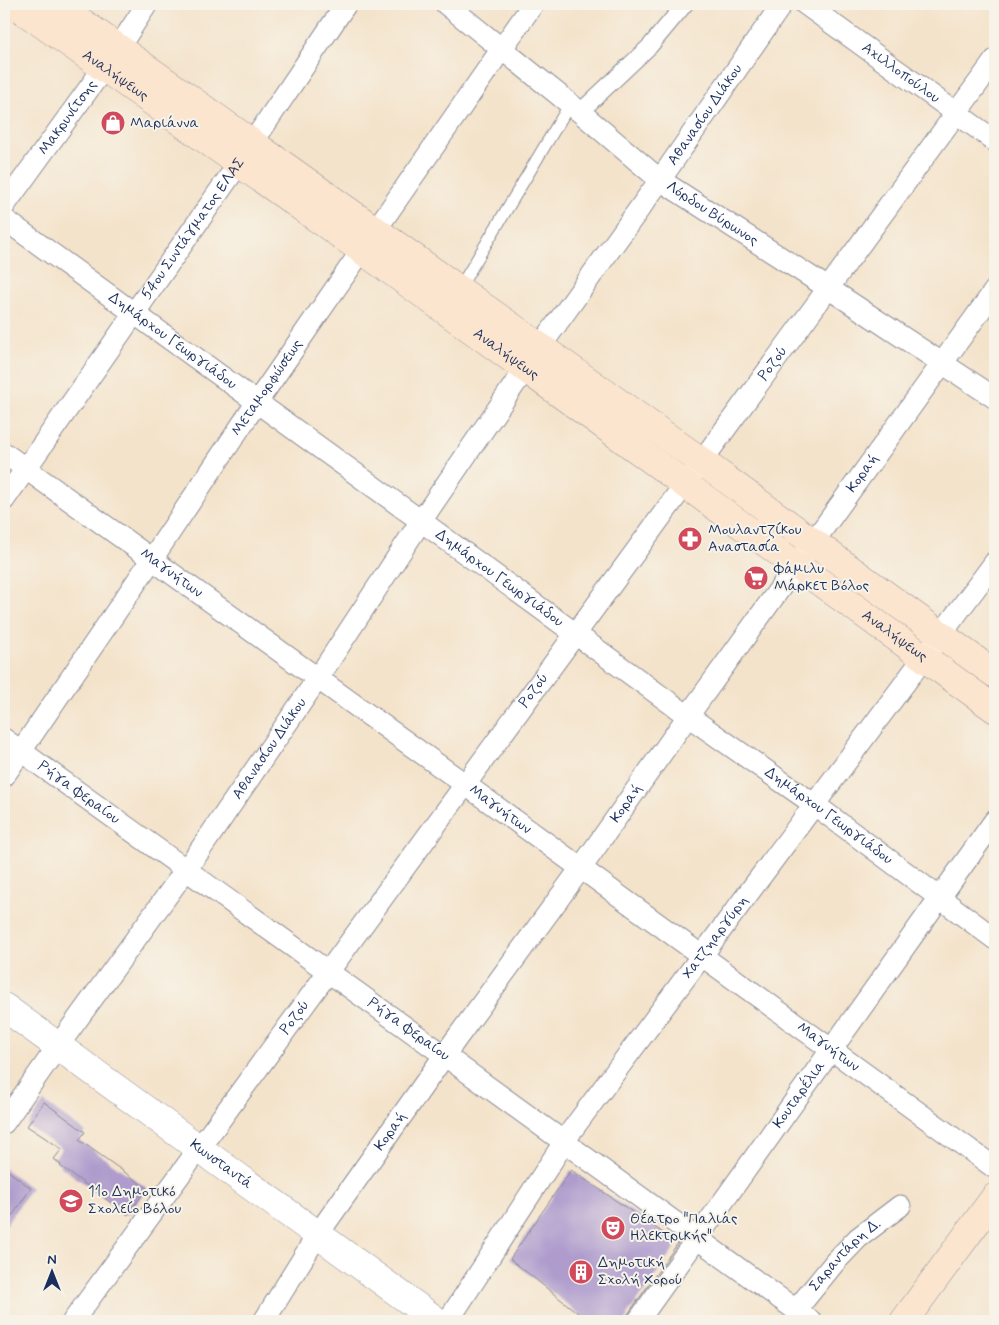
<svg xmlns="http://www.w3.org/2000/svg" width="999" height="1325" font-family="Mynerve,sans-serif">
<rect width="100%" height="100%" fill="#f7f3e8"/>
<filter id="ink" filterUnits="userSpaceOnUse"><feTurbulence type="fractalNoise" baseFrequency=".02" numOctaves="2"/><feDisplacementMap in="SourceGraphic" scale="10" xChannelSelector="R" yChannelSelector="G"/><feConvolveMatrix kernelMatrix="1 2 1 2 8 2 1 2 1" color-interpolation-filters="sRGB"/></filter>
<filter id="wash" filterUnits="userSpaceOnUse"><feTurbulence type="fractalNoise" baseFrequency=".0096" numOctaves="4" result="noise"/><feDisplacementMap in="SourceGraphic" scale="20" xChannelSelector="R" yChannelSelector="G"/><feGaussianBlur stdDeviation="1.12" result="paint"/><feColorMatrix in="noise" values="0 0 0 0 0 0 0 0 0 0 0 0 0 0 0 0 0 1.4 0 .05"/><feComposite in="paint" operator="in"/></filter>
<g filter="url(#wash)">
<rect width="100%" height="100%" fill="#f4e3cb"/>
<g id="blocks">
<path fill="#af9ccd" d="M44 1102 85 1132 79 1140 147 1188 128 1215 60 1166 61 1165 54 1159 62 1149 27 1126Z
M4 1168 31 1188 4 1228Z
M571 1170 678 1243 628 1314 626 1321H588L510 1259Z"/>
</g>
</g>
<g filter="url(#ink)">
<use href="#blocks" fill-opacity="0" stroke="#888994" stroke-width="1"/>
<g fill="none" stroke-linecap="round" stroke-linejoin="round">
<defs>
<path id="service" d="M459 289 570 104"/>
<path id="pedestrian" d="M580 112 650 46 685 4"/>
<g id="minor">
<path id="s1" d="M446 4 580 112 660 180 828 288 995 398"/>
<path id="s2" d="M805 4 995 141"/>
<path id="s3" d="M4 206 119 47 147 4"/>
<path id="s4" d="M4 219 421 521 688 716 815 805 995 939"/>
<path d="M375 231 533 4"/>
<path id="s5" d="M540 347 660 180 782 4"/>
<path id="s6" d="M4 453 466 785 995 1168"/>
<path id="s7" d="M4 500 239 163 346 4"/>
<path id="s8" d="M4 739 444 1055 811 1321"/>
<path id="s9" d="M4 776 152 559 257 402 362 250"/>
<path id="s10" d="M4 1123 58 1046 198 853 318 678 421 521 525 369"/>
<path id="s11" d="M796 1310 835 1262 858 1238 900 1206"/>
<path id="s12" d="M73 1321 995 60"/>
<path id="s13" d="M264 1321 318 1234 454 1042 581 868 688 716 995 290"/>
<path id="s14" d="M448 1321 572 1130 995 562"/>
<path id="s15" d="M638 1321 995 820"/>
</g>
<g id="tertiary">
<path id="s16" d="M4 1007 437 1321"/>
</g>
<g id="secondary">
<path id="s17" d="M14 4 362 250 995 709"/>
<path d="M56 4 701 461 995 674"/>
<path d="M904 1321 995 1197"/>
</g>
</defs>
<use href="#service" stroke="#888994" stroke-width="13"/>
<use href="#pedestrian" stroke="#888994" stroke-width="18"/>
<use href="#minor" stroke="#888994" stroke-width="23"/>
<use href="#tertiary" stroke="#888994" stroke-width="29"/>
<use href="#secondary" stroke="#888994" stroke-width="29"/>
<use href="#service" stroke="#fff" stroke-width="11"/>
<use href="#pedestrian" stroke="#fff" stroke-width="16"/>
<use href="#minor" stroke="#fff" stroke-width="21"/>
<use href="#tertiary" stroke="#fff" stroke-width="28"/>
<use href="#secondary" stroke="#fce5cf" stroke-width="28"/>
</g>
</g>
<defs>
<symbol id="shop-disc" viewBox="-11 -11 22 22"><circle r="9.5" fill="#d1495b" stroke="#f7f3e8"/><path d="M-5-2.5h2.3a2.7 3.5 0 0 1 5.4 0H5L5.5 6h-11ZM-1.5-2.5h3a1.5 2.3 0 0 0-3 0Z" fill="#fff"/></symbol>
<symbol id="pharmacy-disc" viewBox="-11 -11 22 22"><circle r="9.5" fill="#d1495b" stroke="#f7f3e8"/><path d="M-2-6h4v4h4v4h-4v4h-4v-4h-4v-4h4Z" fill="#fff"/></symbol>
<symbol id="supermarket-disc" viewBox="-11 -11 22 22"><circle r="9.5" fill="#d1495b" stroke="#f7f3e8"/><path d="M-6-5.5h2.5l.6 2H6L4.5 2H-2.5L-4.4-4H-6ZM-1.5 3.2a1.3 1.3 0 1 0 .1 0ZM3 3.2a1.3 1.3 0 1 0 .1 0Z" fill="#fff"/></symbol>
<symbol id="school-disc" viewBox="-11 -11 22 22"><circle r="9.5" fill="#d1495b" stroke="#f7f3e8"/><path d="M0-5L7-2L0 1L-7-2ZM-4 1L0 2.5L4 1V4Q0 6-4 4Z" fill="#fff"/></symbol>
<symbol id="theatre-disc" viewBox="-11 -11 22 22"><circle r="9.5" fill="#d1495b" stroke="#f7f3e8"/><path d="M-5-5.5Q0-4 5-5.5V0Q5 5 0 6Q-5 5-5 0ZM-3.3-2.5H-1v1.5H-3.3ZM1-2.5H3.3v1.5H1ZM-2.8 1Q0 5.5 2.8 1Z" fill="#fff"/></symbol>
<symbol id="building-disc" viewBox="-11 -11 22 22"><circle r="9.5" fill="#d1495b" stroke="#f7f3e8"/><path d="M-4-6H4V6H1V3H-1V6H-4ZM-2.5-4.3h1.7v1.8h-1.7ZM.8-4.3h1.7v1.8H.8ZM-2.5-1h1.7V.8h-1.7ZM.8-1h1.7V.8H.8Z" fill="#fff"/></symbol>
</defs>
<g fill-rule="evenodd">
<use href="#shop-disc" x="99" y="109" width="28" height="28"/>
<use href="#pharmacy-disc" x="676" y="525" width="28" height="28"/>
<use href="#supermarket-disc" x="742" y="564" width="28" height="28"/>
<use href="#school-disc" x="57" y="1187" width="28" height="28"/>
<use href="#theatre-disc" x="599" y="1214" width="28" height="28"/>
<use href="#building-disc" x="567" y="1258" width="28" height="28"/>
</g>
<g text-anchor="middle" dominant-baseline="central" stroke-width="4" stroke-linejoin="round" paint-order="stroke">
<g font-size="15" fill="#1b2f5e" stroke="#f7f3e8">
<text stroke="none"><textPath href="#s2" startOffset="118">Αχιλλοπούλου</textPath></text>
<text stroke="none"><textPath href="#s17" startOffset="124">Αναλήψεως</textPath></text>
<text stroke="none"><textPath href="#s5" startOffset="285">Αθανασίου Διάκου</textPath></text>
<text stroke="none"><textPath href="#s3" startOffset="109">Μακρυνίτσης</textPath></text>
<text stroke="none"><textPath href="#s1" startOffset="339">Λόρδου Βύρωνος</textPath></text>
<text stroke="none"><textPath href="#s7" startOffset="331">54ου Συντάγματος ΕΛΑΣ</textPath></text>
<text stroke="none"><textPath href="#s4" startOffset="208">Δημάρχου Γεωργιάδου</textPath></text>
<text stroke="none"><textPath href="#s17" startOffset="604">Αναλήψεως</textPath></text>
<text stroke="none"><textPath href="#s12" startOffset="1186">Ροζού</textPath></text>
<text stroke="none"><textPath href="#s9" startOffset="469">Μεταμορφώσεως</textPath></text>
<text stroke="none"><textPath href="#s13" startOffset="1038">Κοραή</textPath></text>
<text stroke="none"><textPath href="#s6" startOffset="206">Μαγνήτων</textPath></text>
<text stroke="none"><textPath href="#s4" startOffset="612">Δημάρχου Γεωργιάδου</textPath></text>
<text stroke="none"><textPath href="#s17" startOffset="1084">Αναλήψεως</textPath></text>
<text stroke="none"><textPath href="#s12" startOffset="781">Ροζού</textPath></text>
<text stroke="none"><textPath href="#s10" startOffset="459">Αθανασίου Διάκου</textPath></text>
<text stroke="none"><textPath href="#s8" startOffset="92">Ρήγα Φεραίου</textPath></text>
<text stroke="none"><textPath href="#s13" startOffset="632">Κοραή</textPath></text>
<text stroke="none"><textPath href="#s6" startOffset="611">Μαγνήτων</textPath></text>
<text stroke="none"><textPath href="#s4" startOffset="1018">Δημάρχου Γεωργιάδου</textPath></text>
<text stroke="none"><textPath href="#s14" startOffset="468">Χατζηαργύρη</textPath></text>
<text stroke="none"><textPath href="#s12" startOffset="376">Ροζού</textPath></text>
<text stroke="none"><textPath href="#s8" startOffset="498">Ρήγα Φεραίου</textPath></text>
<text stroke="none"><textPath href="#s6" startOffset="1016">Μαγνήτων</textPath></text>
<text stroke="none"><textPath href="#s15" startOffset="278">Κουταρέλια</textPath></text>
<text stroke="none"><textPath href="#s13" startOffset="228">Κοραή</textPath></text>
<text stroke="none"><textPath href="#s16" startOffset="268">Κωνσταντά</textPath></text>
<text stroke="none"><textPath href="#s11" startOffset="74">Σαραντάρη Δ.</textPath></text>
</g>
<g font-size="15" fill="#1b2f5e" stroke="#f7f3e8" text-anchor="start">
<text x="130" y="123">Μαριάννα</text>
<text x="708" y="530">Μουλαντζίκου<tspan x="708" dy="17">Αναστασία</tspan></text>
<text x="774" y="569">Φάμιλυ<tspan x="774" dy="17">Μάρκετ Βόλος</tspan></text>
<text x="88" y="1192">11ο Δημοτικό<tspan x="88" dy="17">Σχολείο Βόλου</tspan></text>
<text x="630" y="1219">Θέατρο "Παλιάς<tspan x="630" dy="17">Ηλεκτρικής"</tspan></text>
<text x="598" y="1263">Δημοτική<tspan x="598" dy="17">Σχολή Χορού</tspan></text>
</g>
</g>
<rect width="999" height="1325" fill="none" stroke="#f7f3e8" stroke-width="20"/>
<g transform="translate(52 1272)" stroke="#f7f3e8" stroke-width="4" paint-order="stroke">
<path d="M0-4L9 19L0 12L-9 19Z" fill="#1b2f5e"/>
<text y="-8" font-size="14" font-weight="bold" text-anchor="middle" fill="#1b2f5e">N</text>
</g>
</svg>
